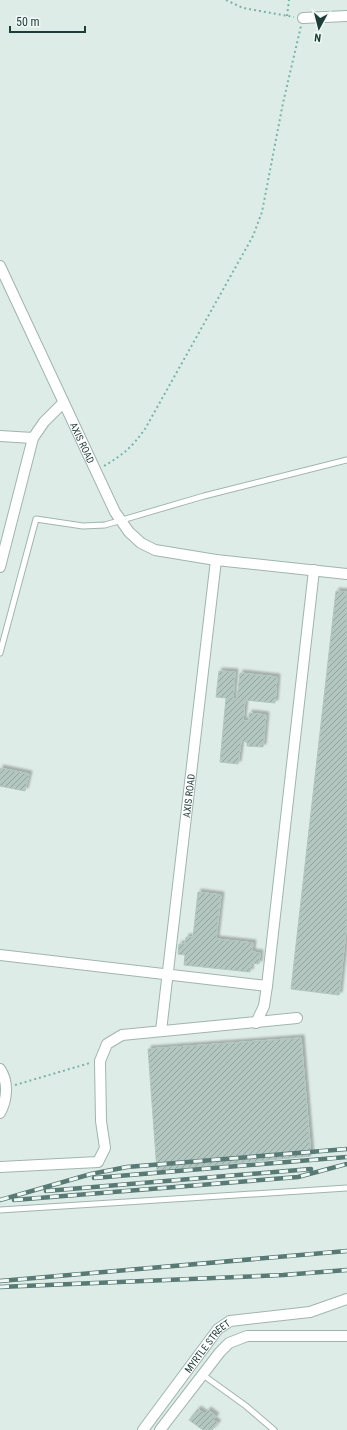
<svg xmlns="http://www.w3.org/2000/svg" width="347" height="1430" font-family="'Roboto Condensed',sans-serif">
<defs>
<pattern id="building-hatch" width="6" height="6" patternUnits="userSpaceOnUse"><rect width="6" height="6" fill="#b3c7c0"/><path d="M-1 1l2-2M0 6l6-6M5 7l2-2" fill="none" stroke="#91a39d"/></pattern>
<filter id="shadow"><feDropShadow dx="3" dy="-3" stdDeviation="1" flood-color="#0004"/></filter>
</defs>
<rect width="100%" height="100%" fill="#deece7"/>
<path fill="url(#building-hatch)" stroke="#b0c6bf" filter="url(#shadow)" d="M336 591 347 592V921L339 995 291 989Z
M219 671 235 672 233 699H237L240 673 277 677 275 703 245 700 243 721H249V713L266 715 263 747 247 746V742L241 741 238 764 220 762 226 698 216 697Z
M0 768 29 774 25 791 0 786Z
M198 892 221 895 216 939 253 943 252 952 260 953 259 964 251 963 250 972 184 965 185 955 178 954 179 944H185L186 937H193Z
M301 1038 311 1156 157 1171 148 1049Z
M198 1409 205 1414 208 1410 216 1416 213 1420 218 1423 212 1430H203L189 1420Z"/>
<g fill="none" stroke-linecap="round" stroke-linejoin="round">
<defs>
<path id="service" d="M0 653 36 519 83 526 105 525 204 496 347 460
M0 1210 347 1188
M203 1375 246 1406 274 1430"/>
<g id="minor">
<path d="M303 18 347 16"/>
<path id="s1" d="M0 266 115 512 129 532 141 543 155 550 216 560 347 574"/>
<path d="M0 436 33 438"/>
<path d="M0 567 33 438 44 422 63 403"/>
<path d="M0 955 267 986"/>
<path d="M256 1023 264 1006 267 986 314 570"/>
<path id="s2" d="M161 1031 216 560"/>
<path d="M0 1069C9 1082 7 1100 0 1113"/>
<path d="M0 1167 98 1162 105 1148 101 1121 100 1061 107 1044 122 1035 297 1018"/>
<path id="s3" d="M143 1430 218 1329 230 1321 310 1312 347 1299"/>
<path d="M160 1430 220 1352 229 1343 247 1336H347"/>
</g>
</defs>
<use href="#service" stroke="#a1b4af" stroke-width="7"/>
<use href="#minor" stroke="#a1b4af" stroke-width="12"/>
<path stroke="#7bb3a7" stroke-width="2" stroke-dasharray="2 3" stroke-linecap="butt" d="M226 0 243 8 294 17
M287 16 289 0
M104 466C123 455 132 447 145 429L253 236 262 212 283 103 301 26
M15 1085 90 1063"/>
<use href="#service" stroke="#fff" stroke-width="5"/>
<use href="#minor" stroke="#fff" stroke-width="10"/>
<defs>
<path id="rail" d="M94 1178 347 1157
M46 1191 311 1169
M0 1200 91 1174 127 1167 347 1149
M14 1200 298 1177 347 1164
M0 1281 347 1251
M0 1287 283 1275 347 1270"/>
</defs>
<use href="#rail" stroke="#587974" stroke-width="4.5"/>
<use href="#rail" stroke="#eff8f4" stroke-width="3" stroke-dasharray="9" stroke-linecap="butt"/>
</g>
<g text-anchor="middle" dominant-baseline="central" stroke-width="3.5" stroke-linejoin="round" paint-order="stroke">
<g font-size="10" fill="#1e3d38" stroke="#eff8f4">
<text stroke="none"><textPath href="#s1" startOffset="195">AXIS ROAD</textPath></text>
<text stroke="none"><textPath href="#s2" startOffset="237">AXIS ROAD</textPath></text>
<text stroke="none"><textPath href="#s3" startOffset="106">MYRTLE STREET</textPath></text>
</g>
</g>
<g transform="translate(319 28) rotate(187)" stroke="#eff8f4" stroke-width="3" paint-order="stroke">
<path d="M0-3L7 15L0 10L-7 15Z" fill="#1e3d38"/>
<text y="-6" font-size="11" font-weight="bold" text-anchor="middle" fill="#1e3d38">N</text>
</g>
<path d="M10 26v6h75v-6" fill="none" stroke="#1e3d38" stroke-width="2"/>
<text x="16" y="26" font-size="12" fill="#1e3d38" stroke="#eff8f4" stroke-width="3" paint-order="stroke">50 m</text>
</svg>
